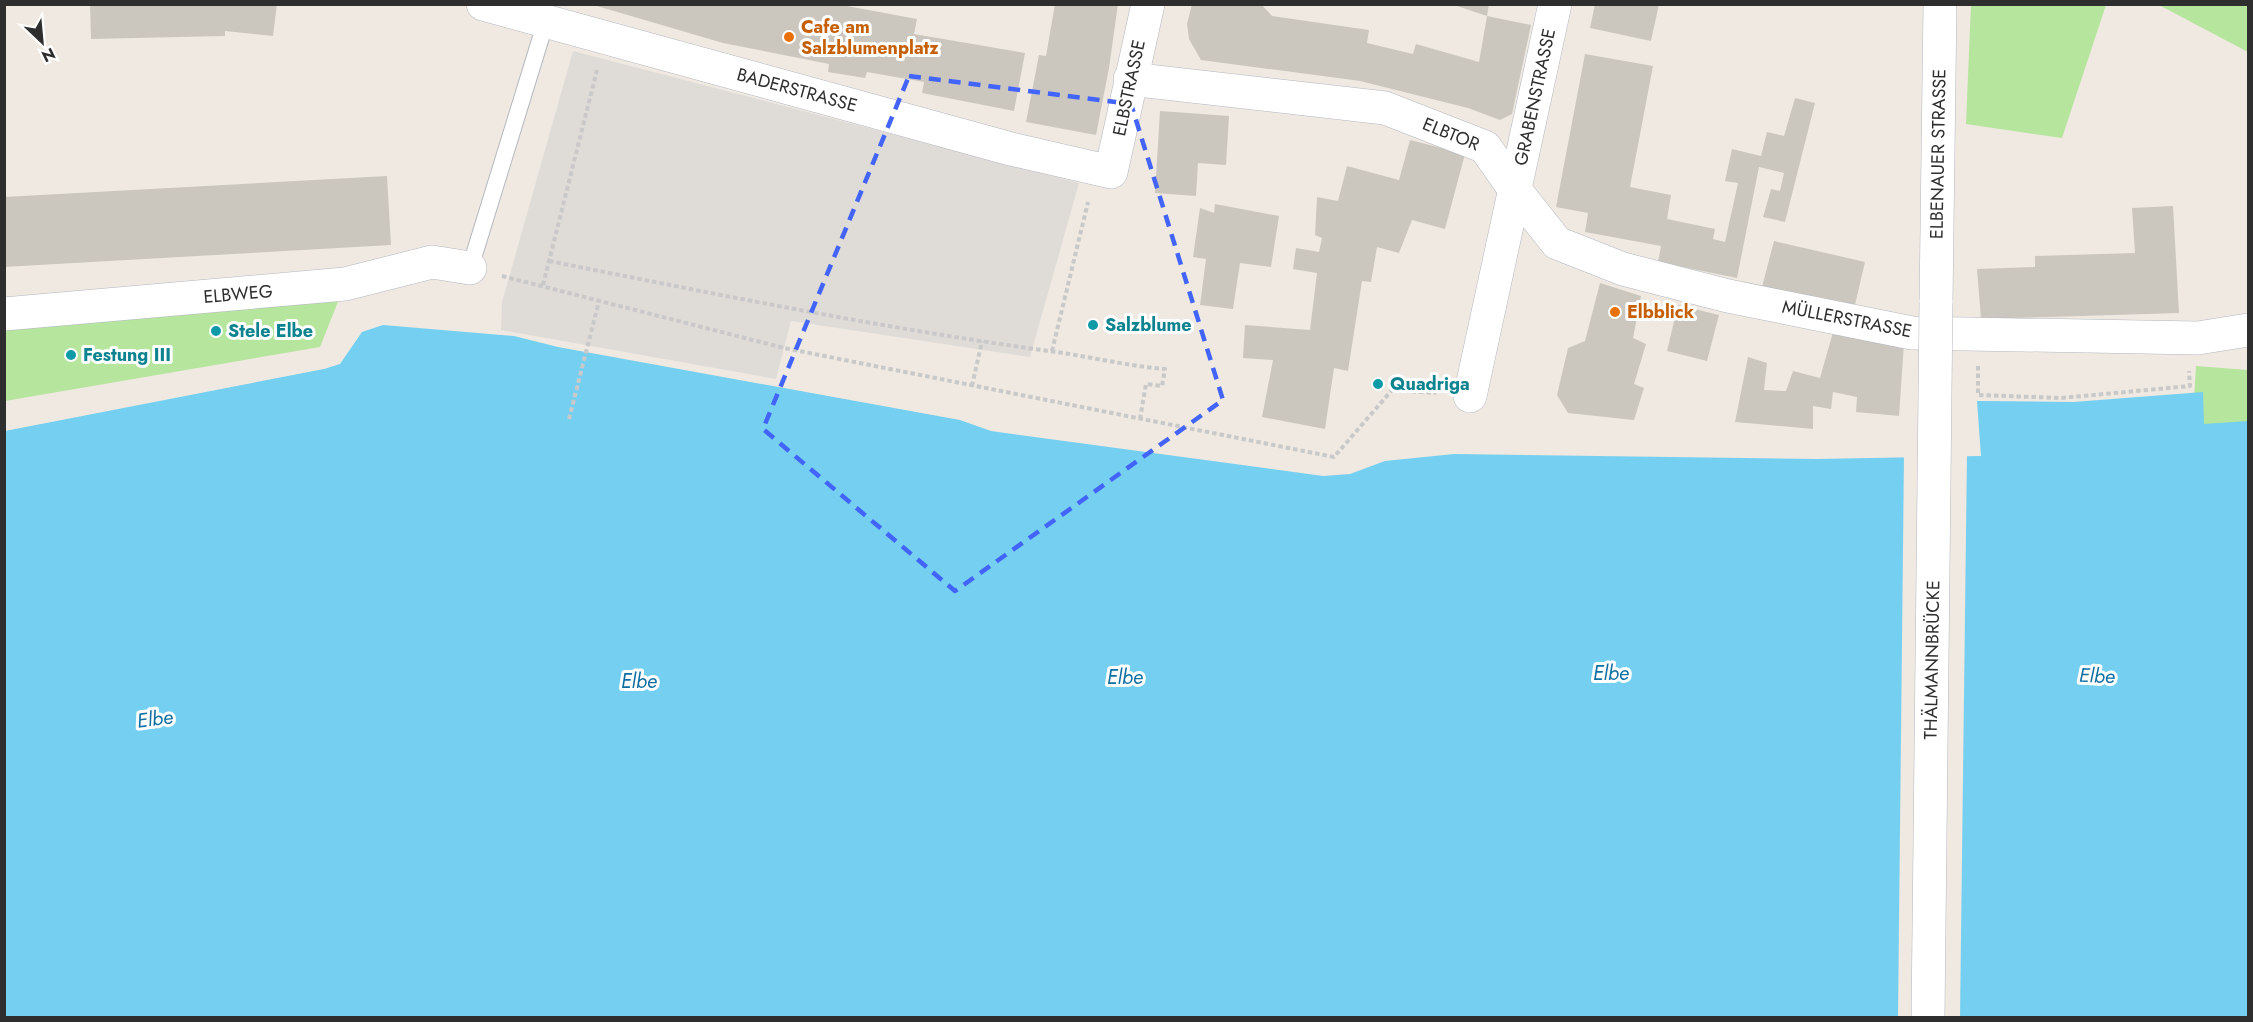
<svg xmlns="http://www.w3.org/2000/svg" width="2253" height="1022" font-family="Jost,sans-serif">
<rect width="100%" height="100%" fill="#efe9e1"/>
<path fill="#b6e59e" d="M1971 5H2106L2062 138 1966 124Z
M2159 5H2248V52Z
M345 284 320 347 5 401V314Z
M2196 366 2248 370V430L2192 433Z"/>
<path fill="#dfdcd8" d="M573 51 1079 183 1030 357 791 321 776 379 501 330 502 302Z"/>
<path fill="#75cff0" d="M383 325 514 336 558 347 960 420 991 431 1323 476 1350 474 1385 461 1454 454 1816 459 1981 456 1977 401 2073 402 2203 392 2204 424 2248 421V1017L5 1018V431L324 369 340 364 362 332Z"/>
<path fill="#efe9e1" d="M1967 453 1960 1018 1898 1017 1904 454Z"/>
<path fill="#cbc7bf" d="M90 4H277L273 36 225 31V36L91 39Z
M590 4H836L917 19 914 34 1025 53 1014 111 922 93 924 82 867 72 865 78 828 72 829 64 723 43Z
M1055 4H1118L1109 68 1096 135 1026 122 1039 55 1046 56Z
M1192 4H1261L1272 16 1369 30 1367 43 1413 54 1416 44 1479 62 1487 16 1451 4H1489L1487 16 1531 25 1512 114 1500 120 1468 108 1360 81 1201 60 1189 39 1187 24Z
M1595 4H1659L1651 41 1590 28Z
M1585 54 1653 66 1630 187 1671 195 1667 219 1715 229 1713 239 1725 242 1738 183 1725 181 1732 149 1761 156 1767 132 1784 136 1795 98 1815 103 1785 222 1763 217 1771 189 1780 191 1784 173 1759 167 1737 278 1658 262 1661 246 1585 232 1588 213 1556 207Z
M1160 111 1229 116 1226 165 1198 163 1196 196 1155 193Z
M1410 140 1465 154 1445 229 1412 220 1399 253 1377 247 1371 282 1362 281 1348 371 1334 368 1325 429 1262 417 1273 360 1243 358 1245 325 1310 330 1317 273 1293 269 1296 248 1319 252 1322 238 1315 235 1317 197 1338 201 1347 166 1399 180Z
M387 176 391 245 4 267V197Z
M1215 204 1279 216 1271 267 1240 263 1233 309 1200 305 1206 259 1193 257 1200 208 1214 213Z
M2173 206 2179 313 1981 319 1977 269 2035 267V256L2135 253 2132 208Z
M1774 241 1865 262 1854 309 1762 287Z
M1600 283 1641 296 1633 338 1646 344 1634 384 1644 388 1634 420 1568 413 1557 395 1568 348 1585 341Z
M1678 305 1719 315 1707 361 1667 351Z
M1833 332 1904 343 1899 416 1856 412 1857 397 1833 392 1831 409 1813 406V429L1735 422 1748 357 1767 363 1764 390 1786 391 1793 371 1820 378Z"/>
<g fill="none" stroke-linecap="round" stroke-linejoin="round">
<defs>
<path id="service" d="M470 268 546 21"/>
<path id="minor" d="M483 4 1011 149 1111 172 1148 4
M1130 79 1385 108 1485 147 1515 190 1557 243 1623 269 1728 296 1912 333 2198 338 2248 330
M4 314 345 284 432 262 470 268
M1470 396 1555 4"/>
<path id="tertiary" d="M1936 303 1940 4"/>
</defs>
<use href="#service" stroke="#b4b7c1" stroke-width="18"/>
<use href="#minor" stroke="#b4b7c1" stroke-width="34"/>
<use href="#tertiary" stroke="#b4b7c1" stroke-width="34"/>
<path stroke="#c9c9c9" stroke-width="4" stroke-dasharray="4.5 3" stroke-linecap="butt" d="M549 261C716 294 881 328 1049 351 1088 356 1126 366 1165 369L1162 386 1146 384 1140 419
M502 276 784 348 1334 457 1392 390 1436 393
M543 285 597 70
M1052 351 1088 202
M1978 366V395L2061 398 2190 386 2189 371
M972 386 982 341
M569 419 599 301"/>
<use href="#service" stroke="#fff" stroke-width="16"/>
<use href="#minor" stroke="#fff" stroke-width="33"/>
<use href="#tertiary" stroke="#fff" stroke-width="33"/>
<defs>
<path id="tertiary-bridge" d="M1928 1018 1936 303"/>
</defs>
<use href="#tertiary-bridge" stroke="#b4b7c1" stroke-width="34" stroke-linecap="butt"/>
<use href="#tertiary-bridge" stroke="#fff" stroke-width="33"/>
</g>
<path fill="none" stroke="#4264fb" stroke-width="4.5" stroke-dasharray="12 8" stroke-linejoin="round" d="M909 76 1131 104 1223 400 955 591 763 429Z"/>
<g fill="#e8710a" stroke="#fff" stroke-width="2">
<circle cx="789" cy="37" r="6"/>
<circle cx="1615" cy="312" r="6"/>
</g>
<g fill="#0f9aa8" stroke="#fff" stroke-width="2">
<circle cx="1093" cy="325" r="6"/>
<circle cx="216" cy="331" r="6"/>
<circle cx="71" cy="355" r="6"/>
<circle cx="1378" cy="384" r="6"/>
</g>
<g text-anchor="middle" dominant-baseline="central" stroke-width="6" stroke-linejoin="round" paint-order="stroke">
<g font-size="18" font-weight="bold" fill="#c56008" stroke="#fff" text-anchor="start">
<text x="801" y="27">Cafe am<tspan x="801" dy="21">Salzblumenplatz</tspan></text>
<text x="1627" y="312">Elbblick</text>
</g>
<g font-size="18" fill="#2e2e2e" stroke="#fff">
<text transform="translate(1129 88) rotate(-78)">ELBSTRASSE</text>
<text transform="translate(797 90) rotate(15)">BADERSTRASSE</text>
<text transform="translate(1535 97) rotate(-78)">GRABENSTRASSE</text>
<text transform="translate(1451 134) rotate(22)">ELBTOR</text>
<text transform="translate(1938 154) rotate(-89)">ELBENAUER STRASSE</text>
<text transform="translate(238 294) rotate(-5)">ELBWEG</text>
<text transform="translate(1847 319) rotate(11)">MÜLLERSTRASSE</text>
<text transform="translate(1932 660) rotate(-89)">THÄLMANNBRÜCKE</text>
</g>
<g font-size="18" font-weight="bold" fill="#0d838f" stroke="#fff" text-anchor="start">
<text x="1105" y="325">Salzblume</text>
<text x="228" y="331">Stele Elbe</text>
<text x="83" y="355">Festung III</text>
<text x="1390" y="384">Quadriga</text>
</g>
<g font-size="20" font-style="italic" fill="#0d6fa3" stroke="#fff">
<text x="1611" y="673">Elbe</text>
<text transform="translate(2097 676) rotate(2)">Elbe</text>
<text x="1125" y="677">Elbe</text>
<text x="639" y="681">Elbe</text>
<text transform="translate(155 719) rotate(-7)">Elbe</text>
</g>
</g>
<rect width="2253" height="1022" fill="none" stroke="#2e2e2e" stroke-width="12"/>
<g transform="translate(42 42) rotate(154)" stroke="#ffffff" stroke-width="4.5" paint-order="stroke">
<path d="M0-4.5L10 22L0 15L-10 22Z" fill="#2e2e2e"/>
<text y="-9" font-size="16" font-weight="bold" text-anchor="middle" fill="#2e2e2e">N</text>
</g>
</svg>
